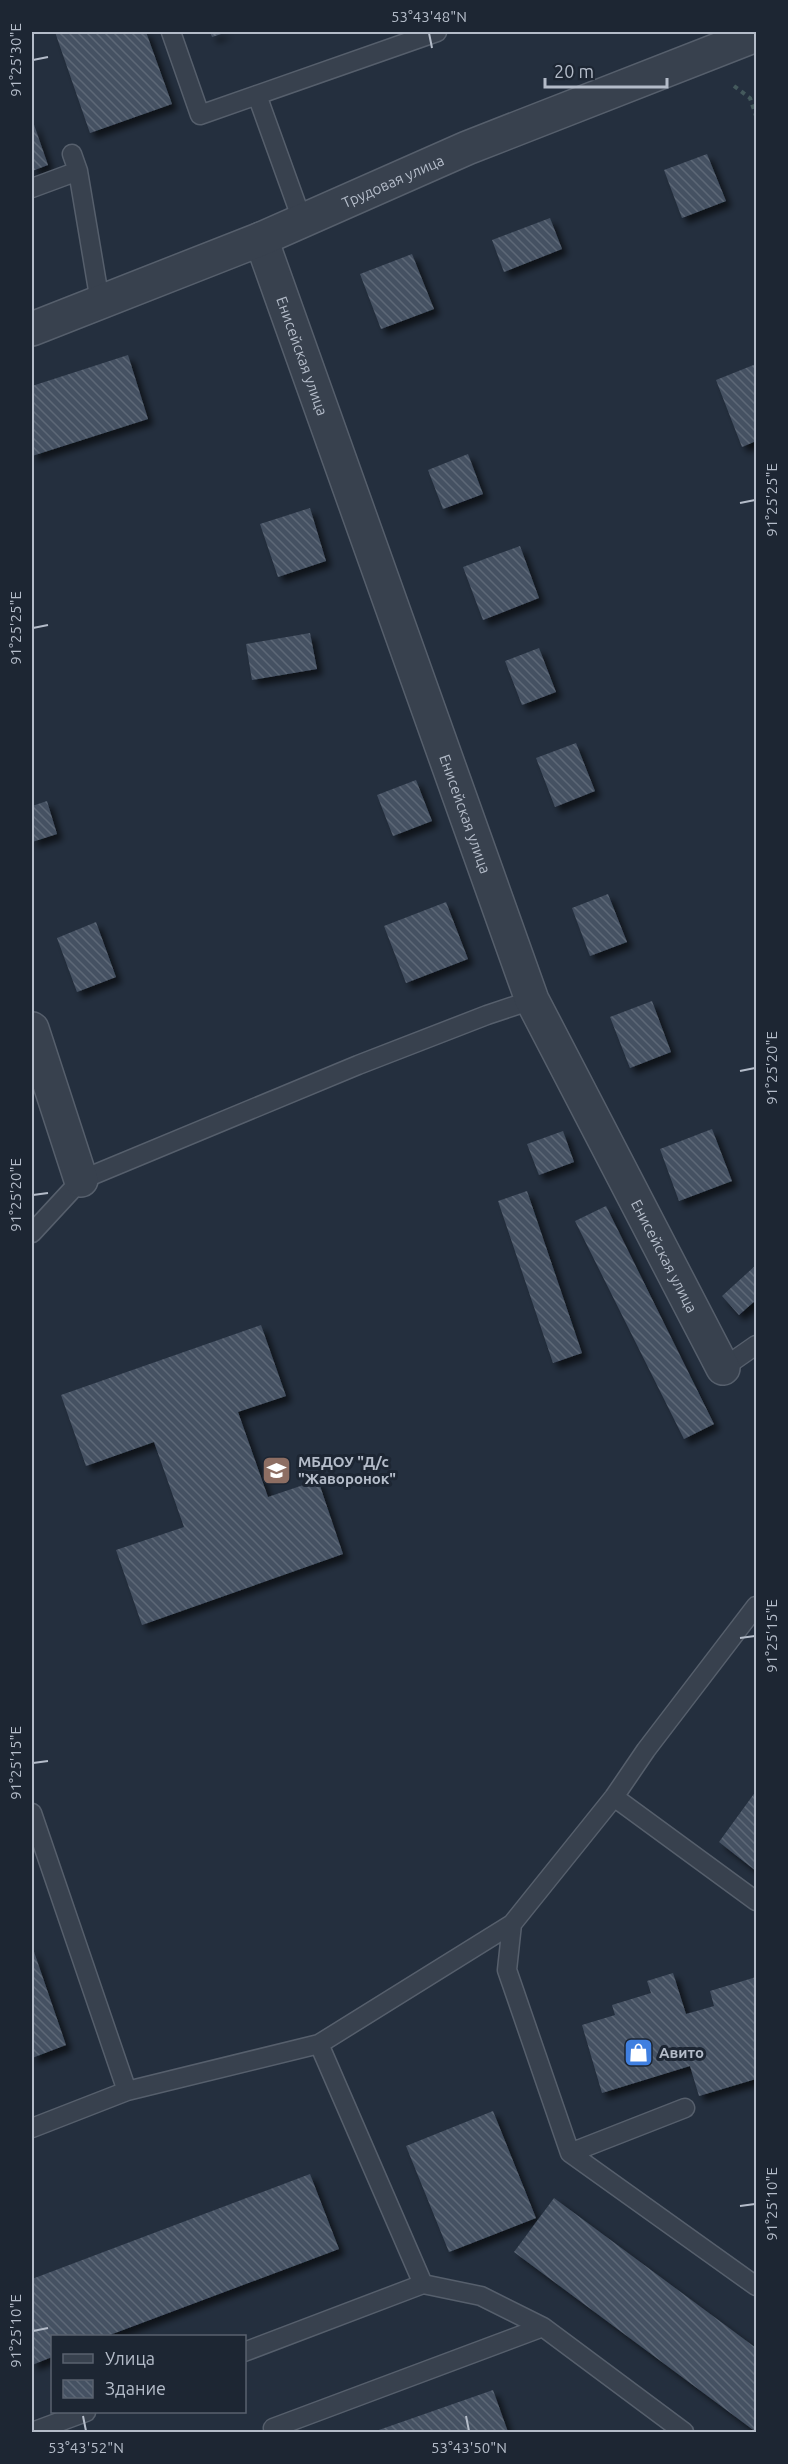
<svg xmlns="http://www.w3.org/2000/svg" width="788" height="2464" font-family="Ubuntu,sans-serif">
<defs>
<pattern id="building-back-hatch" width="6" height="6" patternUnits="userSpaceOnUse" patternTransform="scale(1.5)"><rect width="6" height="6" fill="#455162"/><path d="M-1 5l2 2M0 0l6 6M5-1l2 2" fill="none" stroke="#5d6877"/></pattern>
<filter id="shadow"><feDropShadow dx="5.5" dy="5.5" stdDeviation="3" flood-color="#0009"/></filter>
</defs>
<rect width="100%" height="100%" fill="#242f3e"/>
<path fill="url(#building-back-hatch)" filter="url(#shadow)" d="M55 32H146L172 104 90 133Z
M210 32H227L212 37Z
M32 119 48 165 32 171Z
M707 154 726 201 682 218 664 170Z
M550 218 562 249 504 272 492 240Z
M412 254 434 309 381 329 360 274Z
M128 355 148 419 32 456V386Z
M756 364V441L742 447 716 380Z
M468 454 483 494 443 509 428 470Z
M310 508 326 561 278 577 260 524Z
M520 546 539 598 483 620 463 567Z
M310 633 317 669 252 680 246 644Z
M539 648 556 692 522 705 505 661Z
M576 743 595 791 555 807 536 758Z
M416 780 432 821 393 836 377 795Z
M47 801 57 834 32 842V806Z
M608 894 627 942 590 956 572 908Z
M446 902 468 959 406 983 384 926Z
M96 922 116 977 77 992 57 938Z
M652 1001 671 1052 630 1068 610 1017Z
M712 1129 732 1181 679 1201 660 1149Z
M563 1131 574 1162 539 1175 527 1144Z
M527 1191 582 1353 553 1363 498 1201Z
M606 1206 714 1424 684 1439 575 1221Z
M756 1265V1300L739 1315 722 1296Z
M261 1325 286 1396 238 1412 268 1497 318 1480 343 1554 142 1625 116 1550 184 1527 154 1442 86 1466 61 1395Z
M756 1791V1871L719 1842Z
M32 1946 66 2045 32 2058Z
M673 1973 686 2014 714 2006 710 1991 756 1977V2079L699 2096 690 2066 602 2093 582 2025 615 2015 612 2005 651 1993 647 1981Z
M493 2111 536 2218 449 2252 406 2146Z
M310 2174 339 2249 107 2336H52V2357L32 2365V2279Z
M554 2198 756 2348V2432L514 2252Z
M493 2390 508 2432H373Z"/>
<g fill="none" stroke-linecap="round" stroke-linejoin="round">
<defs>
<path id="lane" d="M171 32 200 115 437 32
M257 95 302 220
M72 154 78 171 100 302
M32 188 78 171
M32 1233 81 1180 358 1065 487 1015 532 1000
M723 1368 756 1345
M614 1797 756 1901
M32 1813 127 2091
M512 1924 507 1970 570 2153 756 2286
M319 2044 423 2284 481 2296 543 2327 684 2432
M32 2128 127 2091 319 2044 512 1924 614 1797 646 1750 756 1606
M570 2153 685 2108
M244 2352 423 2284
M273 2428 543 2327
M32 2432 86 2412"/>
<g id="street">
<path id="s1" d="M261 239 532 1000 723 1368"/>
<path id="s2" d="M32 329 261 239 467 148 756 35"/>
<path d="M32 1029 81 1180"/>
</g>
</defs>
<use href="#lane" stroke="#565f6c" stroke-width="21"/>
<use href="#street" stroke="#565f6c" stroke-width="36"/>
<path stroke="#44595c" stroke-width="4" stroke-dasharray="4.5 4.5" stroke-linecap="butt" d="M734 86 750 98 756 116"/>
<use href="#lane" stroke="#38414e" stroke-width="18"/>
<use href="#street" stroke="#38414e" stroke-width="33"/>
</g>
<path fill="none" stroke="#b4bcc9" stroke-width="2" d="M429 33 432 48M33 60 48 57M740 503 755 500M33 628 48 625M740 1071 755 1068M33 1195 48 1193M740 1638 755 1636M33 1763 48 1761M740 2206 755 2204M33 2331 48 2328M83 2416 86 2431M466 2416 469 2431"/>
<defs>
<symbol id="school-square" viewBox="-11 -11 22 22"><rect x="-9" y="-9" width="18" height="18" rx="4" fill="#8d6e63" stroke="#1d2633"/><path d="M0-5L7-2L0 1L-7-2ZM-4 1L0 2.5L4 1V4Q0 6-4 4Z" fill="#fff"/></symbol>
<symbol id="shop-square" viewBox="-11 -11 22 22"><rect x="-9" y="-9" width="18" height="18" rx="4" fill="#3f7fe0" stroke="#1d2633"/><path d="M-5-2.5h2.3a2.7 3.5 0 0 1 5.4 0H5L5.5 6h-11ZM-1.5-2.5h3a1.5 2.3 0 0 0-3 0Z" fill="#fff"/></symbol>
</defs>
<g fill-rule="evenodd">
<use href="#school-square" x="260" y="1454" width="33" height="33"/>
<use href="#shop-square" x="622" y="2036" width="33" height="33"/>
</g>
<g text-anchor="middle" dominant-baseline="central" stroke-width="6" stroke-linejoin="round" paint-order="stroke">
<g font-size="15" fill="#b4bcc9" stroke="#1d2633">
<text stroke="none"><textPath href="#s2" startOffset="390">Трудовая улица</textPath></text>
<text stroke="none"><textPath href="#s1" startOffset="124">Енисейская улица</textPath></text>
<text stroke="none"><textPath href="#s1" startOffset="610">Енисейская улица</textPath></text>
<text stroke="none"><textPath href="#s1" startOffset="1096">Енисейская улица</textPath></text>
</g>
<g font-size="15" font-weight="bold" fill="#b4bcc9" stroke="#1d2633" text-anchor="start">
<text x="298" y="1461">МБДОУ "Д/с<tspan x="298" dy="17">"Жаворонок"</tspan></text>
<text x="659" y="2052">Авито</text>
</g>
</g>
<rect width="788" height="2464" fill="none" stroke="#1d2633" stroke-width="66"/>
<rect x="51" y="2335" width="195" height="78" fill="#1d2633" stroke="#59626f" stroke-width="1.5"/>
<rect x="63" y="2354" width="30" height="9" fill="#38414e" stroke="#59626f" stroke-width="1.5"/>
<text x="105" y="2365" font-size="18" fill="#b4bcc9">Улица</text>
<rect x="63" y="2380" width="30" height="18" fill="url(#building-back-hatch)" stroke="#59626f" stroke-width="1.5"/>
<text x="105" y="2395" font-size="18" fill="#b4bcc9">Здание</text>
<path d="M545 78v9h122v-9" fill="none" stroke="#b4bcc9" stroke-width="3"/>
<text x="554" y="78" font-size="18" fill="#b4bcc9" stroke="#1d2633" stroke-width="4.5" paint-order="stroke">20 m</text>
<rect x="33" y="33" width="722" height="2398" fill="none" stroke="#b4bcc9" stroke-width="2"/>
<g font-size="15" text-anchor="middle" fill="#b4bcc9">
<text x="429" y="22">53°43'48"N</text>
<text transform="translate(16 60) rotate(-90)" y="5">91°25'30"E</text>
<text transform="translate(772 500) rotate(-90)" y="5">91°25'25"E</text>
<text transform="translate(16 628) rotate(-90)" y="5">91°25'25"E</text>
<text transform="translate(772 1068) rotate(-90)" y="5">91°25'20"E</text>
<text transform="translate(16 1195) rotate(-90)" y="5">91°25'20"E</text>
<text transform="translate(772 1636) rotate(-90)" y="5">91°25'15"E</text>
<text transform="translate(16 1763) rotate(-90)" y="5">91°25'15"E</text>
<text transform="translate(772 2204) rotate(-90)" y="5">91°25'10"E</text>
<text transform="translate(16 2331) rotate(-90)" y="5">91°25'10"E</text>
<text x="86" y="2453">53°43'52"N</text>
<text x="469" y="2453">53°43'50"N</text>
</g>
</svg>
